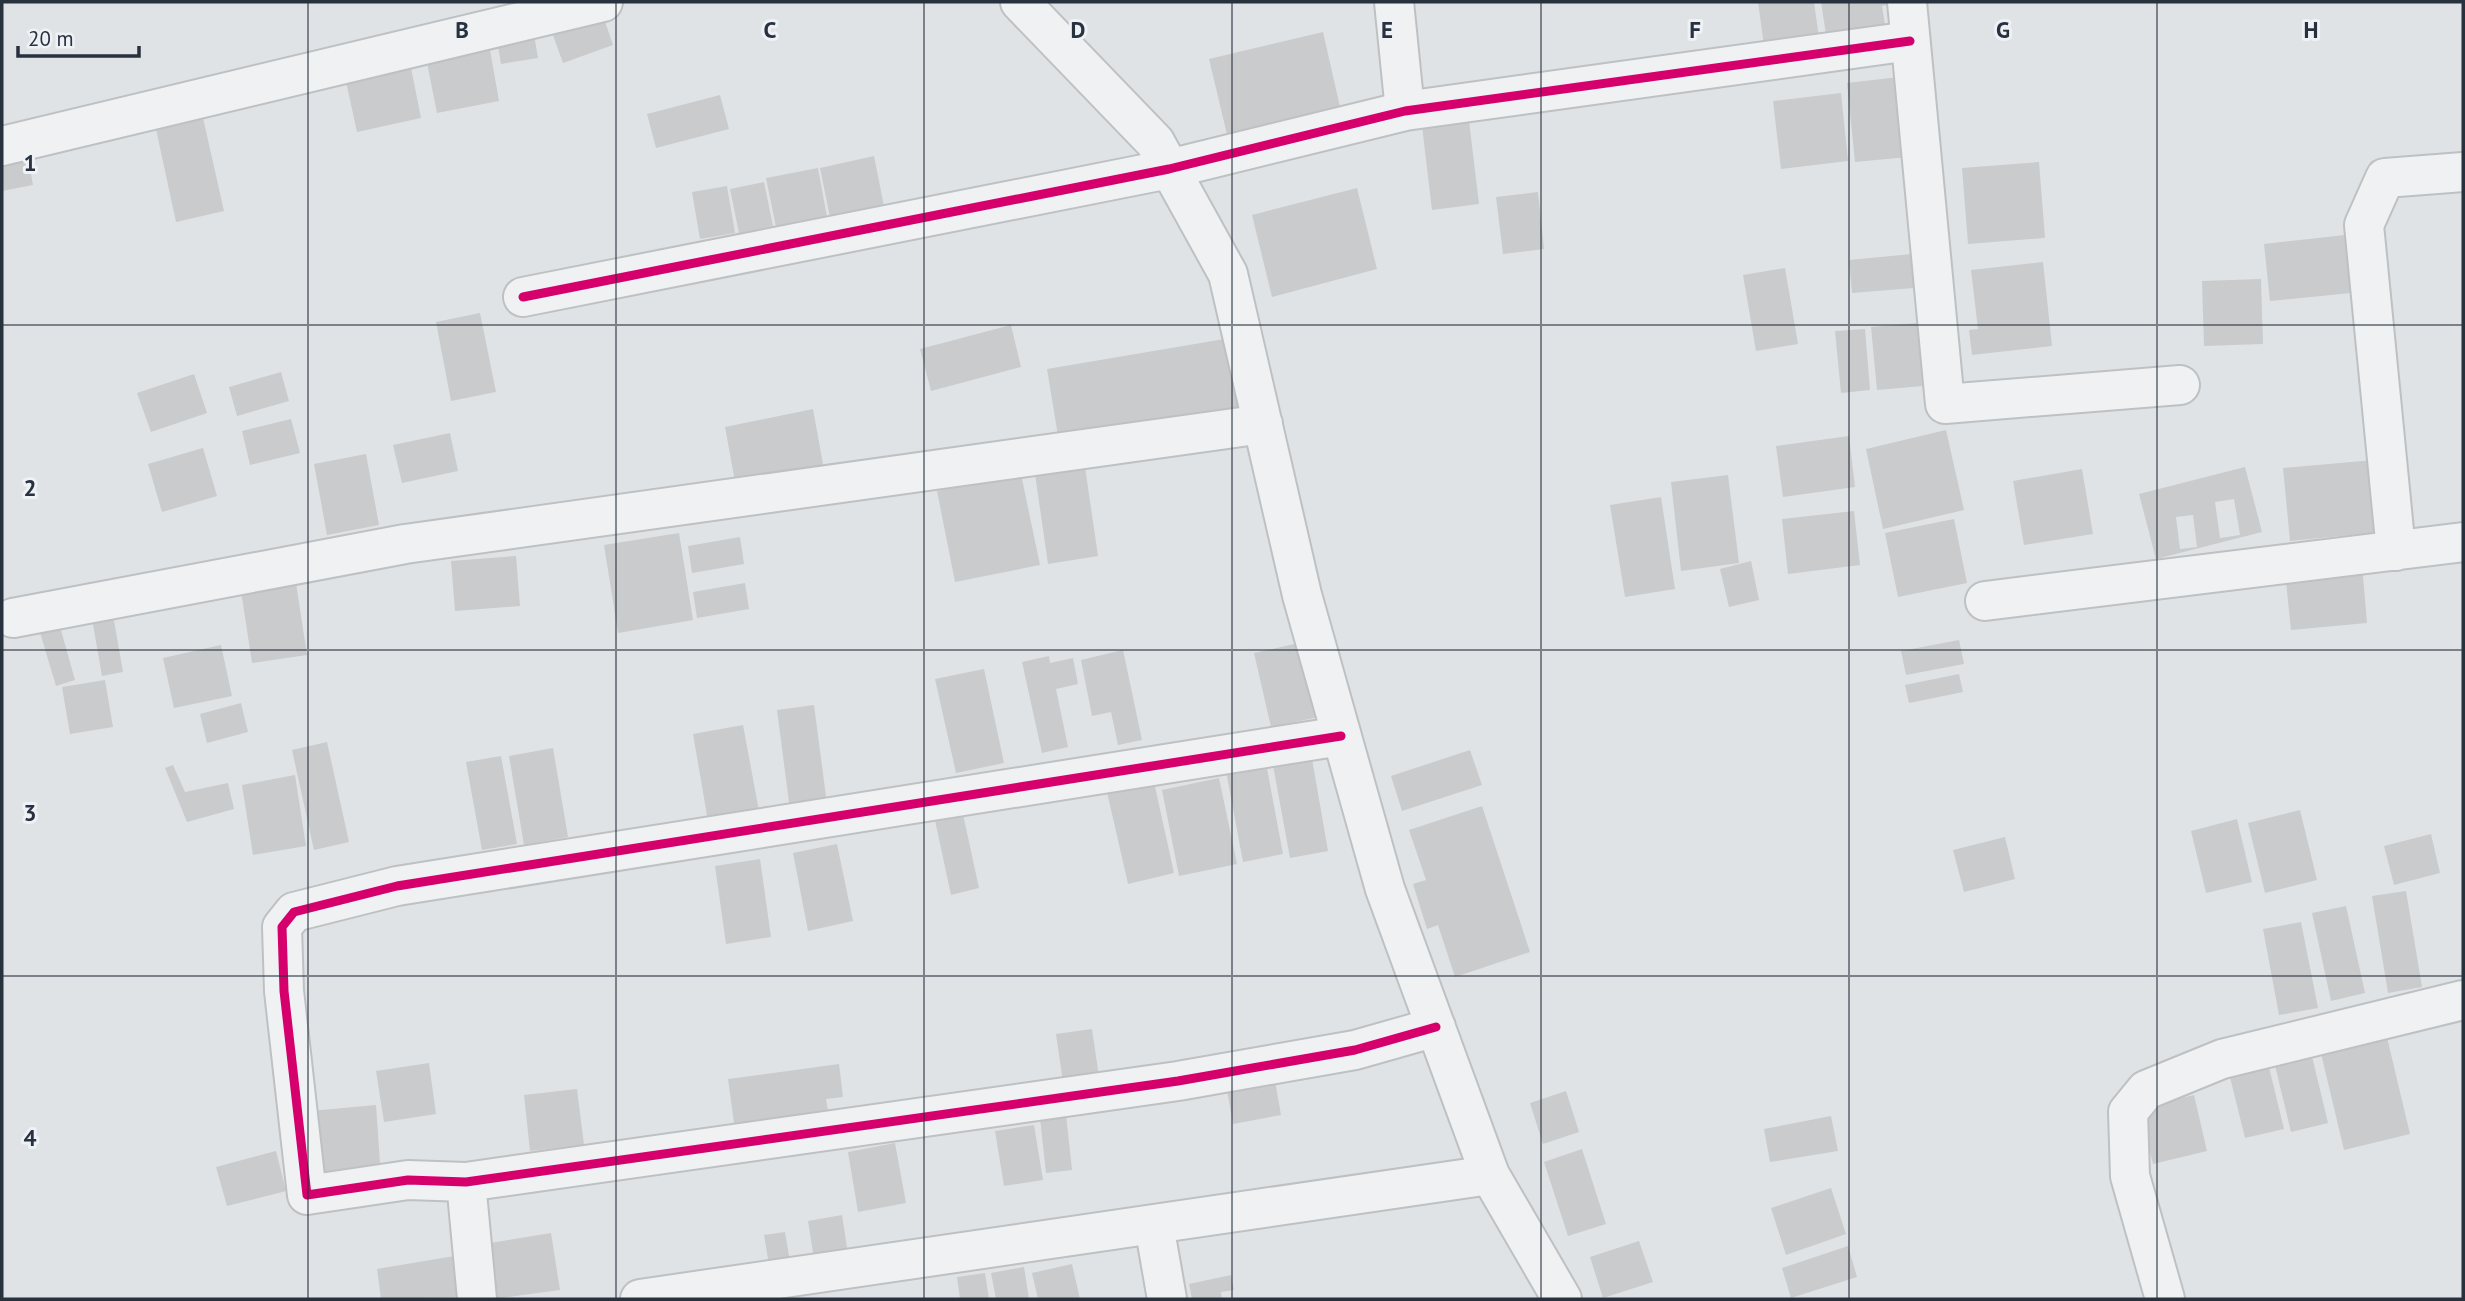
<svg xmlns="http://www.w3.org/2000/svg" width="2465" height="1301" font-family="'PT Sans',sans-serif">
<rect width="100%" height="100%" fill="#e0e3e5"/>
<path fill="#c9cbcd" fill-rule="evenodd" d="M1758 2H1814L1820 45 1765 53Z
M1821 2H1898L1899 3 1882 6 1887 37 1828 47Z
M601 10 613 45 563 63 550 27Z
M532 22 538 58 501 64 495 29Z
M1323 32 1343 120 1230 147 1209 59Z
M490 50 499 101 437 113 427 63Z
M410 63 421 118 357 132 345 77Z
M1899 77 1908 157 1855 162 1847 83Z
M1841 93 1848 161 1781 169 1773 101Z
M720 95 729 129 656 148 647 114Z
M1467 104 1479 204 1432 210 1420 109Z
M203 118 224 211 176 222 156 129Z
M26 146 33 185 2 191V150Z
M874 156 884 206 830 217 820 168Z
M2039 162 2045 238 1968 244 1962 168Z
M818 168 827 217 776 227 766 178Z
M764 182 773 226 739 233 730 189Z
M727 186 735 233 700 239 692 192Z
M1357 188 1377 269 1272 297 1252 215Z
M1538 192 1544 249 1503 254 1496 197Z
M2345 235 2351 293 2270 301 2264 244Z
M1912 254 1914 288 1852 293 1849 260Z
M2043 262 2052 346 1972 355 1969 330 1978 329 1971 270Z
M1785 268 1798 344 1756 351 1743 275Z
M2261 279 2263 344 2204 346 2202 281Z
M480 313 496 392 451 401 436 322Z
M1918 323 1923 386 1877 390 1871 327Z
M1011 325 1021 367 931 391 920 349Z
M1865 329 1870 390 1841 393 1835 331Z
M1242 336 1254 408 1059 442 1047 369Z
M281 372 289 401 237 416 229 387Z
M194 374 207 413 151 432 137 393Z
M813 409 824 470 736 487 725 427Z
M291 419 300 453 250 465 242 431Z
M1946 430 1964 510 1883 529 1866 449Z
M450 433 458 471 402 483 393 445Z
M1849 436 1855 487 1783 497 1776 446Z
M203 448 217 496 162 512 148 464Z
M366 454 379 525 327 535 314 464Z
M2374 460 2381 532 2290 541 2283 468Z
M1085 467 1098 556 1048 564 1035 474Z
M2245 467 2262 532 2156 559 2139 494ZM2234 499 2240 535 2220 538 2215 502ZM2193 515 2197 547 2180 549 2176 517Z
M2082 469 2093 534 2024 545 2013 481Z
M1021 474 1040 565 955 582 937 491Z
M1728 475 1739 563 1681 571 1671 482Z
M1661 497 1675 589 1625 597 1610 505Z
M1854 511 1860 565 1788 574 1782 519Z
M1954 519 1967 583 1898 597 1885 533Z
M679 533 693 620 618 633 604 545Z
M740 537 744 564 692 573 688 546Z
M516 556 520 606 455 611 451 561Z
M1751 561 1759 600 1729 607 1720 569Z
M2362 565 2367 623 2291 630 2285 572Z
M296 583 307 655 252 663 241 591Z
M745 583 749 609 697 618 693 592Z
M112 609 123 672 102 676 91 613Z
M59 623 75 680 56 686 39 629Z
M1312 640 1328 715 1271 727 1254 653Z
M1959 640 1964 664 1906 675 1901 651Z
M221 645 232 696 174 708 163 658Z
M1123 650 1142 740 1118 745 1111 712 1092 716 1081 660Z
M1049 656 1050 663 1073 658 1078 684 1056 689 1068 747 1042 753 1022 662Z
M984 669 1004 763 956 773 935 679Z
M1959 674 1963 692 1909 703 1905 685Z
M105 680 113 727 70 734 62 687Z
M241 703 248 732 207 743 200 714Z
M814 705 827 804 790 810 777 710Z
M743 725 759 811 708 821 693 734Z
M327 742 349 842 314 850 292 750Z
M553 748 568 837 524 845 509 756Z
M1470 750 1482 785 1402 811 1391 776Z
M1311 753 1328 851 1290 858 1272 760Z
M501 756 517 844 482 850 466 762Z
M1266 763 1283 854 1243 862 1226 771Z
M173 765 185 792 228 783 234 809 187 822 165 768Z
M295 775 306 846 253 855 242 785Z
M1219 778 1237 864 1179 876 1162 790Z
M1154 782 1174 873 1128 884 1107 792Z
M961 805 979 888 951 895 933 811Z
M1482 806 1530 952 1455 977 1438 925 1427 929 1413 884 1426 880 1409 830Z
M2300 810 2317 880 2265 893 2248 823Z
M2237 819 2252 882 2206 893 2191 831Z
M2431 834 2440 873 2394 885 2384 846Z
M2005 837 2015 879 1964 892 1953 850Z
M837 844 853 921 808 931 793 853Z
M760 859 771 937 726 944 715 866Z
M2406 891 2422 987 2388 993 2372 896Z
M2346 906 2365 993 2331 1001 2312 913Z
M2301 922 2318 1008 2279 1015 2263 929Z
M1092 1029 1100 1084 1064 1089 1056 1034Z
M2385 1029 2410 1134 2344 1150 2319 1045Z
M2310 1048 2328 1123 2291 1132 2273 1057Z
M2267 1059 2284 1129 2245 1138 2228 1069Z
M429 1063 436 1114 384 1122 376 1071Z
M839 1064 843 1097 826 1099 829 1117 735 1130 728 1079Z
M1275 1081 1281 1115 1233 1124 1227 1090Z
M577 1089 584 1145 530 1151 524 1095Z
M1566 1091 1579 1132 1543 1144 1530 1103Z
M2194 1095 2207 1151 2153 1164 2139 1108Z
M376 1105 381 1178 315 1183 310 1111Z
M1066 1115 1072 1170 1046 1173 1040 1118Z
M1831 1116 1838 1151 1770 1162 1764 1129Z
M1034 1125 1043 1180 1004 1186 995 1131Z
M895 1143 906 1203 858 1212 848 1152Z
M1582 1149 1606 1224 1568 1236 1544 1162Z
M276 1151 286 1191 227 1206 216 1167Z
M1831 1188 1846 1234 1786 1255 1771 1208Z
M842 1215 850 1267 816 1272 808 1221Z
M785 1232 790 1262 769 1265 764 1235Z
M551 1233 560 1290 494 1299 484 1244Z
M1639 1241 1653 1282 1603 1298 1590 1257Z
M1848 1246 1857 1277 1791 1298 1782 1268Z
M460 1255 467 1297 381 1299 377 1269Z
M1072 1264 1080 1299H1038L1032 1273Z
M1024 1267 1029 1299H996L991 1273Z
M985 1273 989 1299H960L957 1277Z
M1231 1275 1234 1290 1221 1292 1222 1299H1192L1189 1284Z"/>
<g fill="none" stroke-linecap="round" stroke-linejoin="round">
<defs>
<path id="street" d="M1020 2 1155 142 1228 274 1302 595 1385 889 1490 1175 1562 1299
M1394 2 1405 111
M1907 2 1945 404 2180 385
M2 146 603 2
M523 297 1169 169 1405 111 1910 41
M2396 551 2364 225 2385 178 2463 172
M1985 601 2463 542
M13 618 405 544 1263 424
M1341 736 397 886 294 912 282 927 284 991 307 1195 408 1180 466 1182 1178 1081 1355 1050 1436 1027
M466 1182 477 1299
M1154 1225 1167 1299
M640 1299 1490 1175
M2165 1299 2130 1176 2128 1112 2146 1090 2222 1059 2463 1000"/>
</defs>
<use href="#street" stroke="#bec1c3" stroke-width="42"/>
<use href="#street" stroke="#f0f1f2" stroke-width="38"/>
<defs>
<path id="cycleway" d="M523 297 1169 169 1405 111 1910 41
M1341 736 397 886 294 912 282 927 284 991 307 1195 408 1180 466 1182 1178 1081 1355 1050 1436 1027"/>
</defs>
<use href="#cycleway" stroke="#eef1f5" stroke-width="13"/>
<use href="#cycleway" stroke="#d6006c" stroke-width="9"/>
</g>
<path fill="none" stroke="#28313e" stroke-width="2" stroke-opacity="0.55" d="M308 2V1299M616 2V1299M924 2V1299M1232 2V1299M1541 2V1299M1849 2V1299M2157 2V1299M2 325H2463M2 650H2463M2 976H2463"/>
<g font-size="23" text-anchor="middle" font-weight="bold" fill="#28313e" stroke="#eef1f5" stroke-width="6" stroke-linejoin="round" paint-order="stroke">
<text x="462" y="38">B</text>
<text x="770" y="38">C</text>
<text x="1078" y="38">D</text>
<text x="1387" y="38">E</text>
<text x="1695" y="38">F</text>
<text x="2003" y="38">G</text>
<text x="2311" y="38">H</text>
<text x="30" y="171">1</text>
<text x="30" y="496">2</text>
<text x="30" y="821">3</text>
<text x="30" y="1146">4</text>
</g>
<rect width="2465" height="1301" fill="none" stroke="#28313e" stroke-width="7"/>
<path d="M18 46v10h121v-10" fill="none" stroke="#28313e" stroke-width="3.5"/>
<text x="28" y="46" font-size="21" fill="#28313e" stroke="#eef1f5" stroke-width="5" paint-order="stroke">20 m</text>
</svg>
